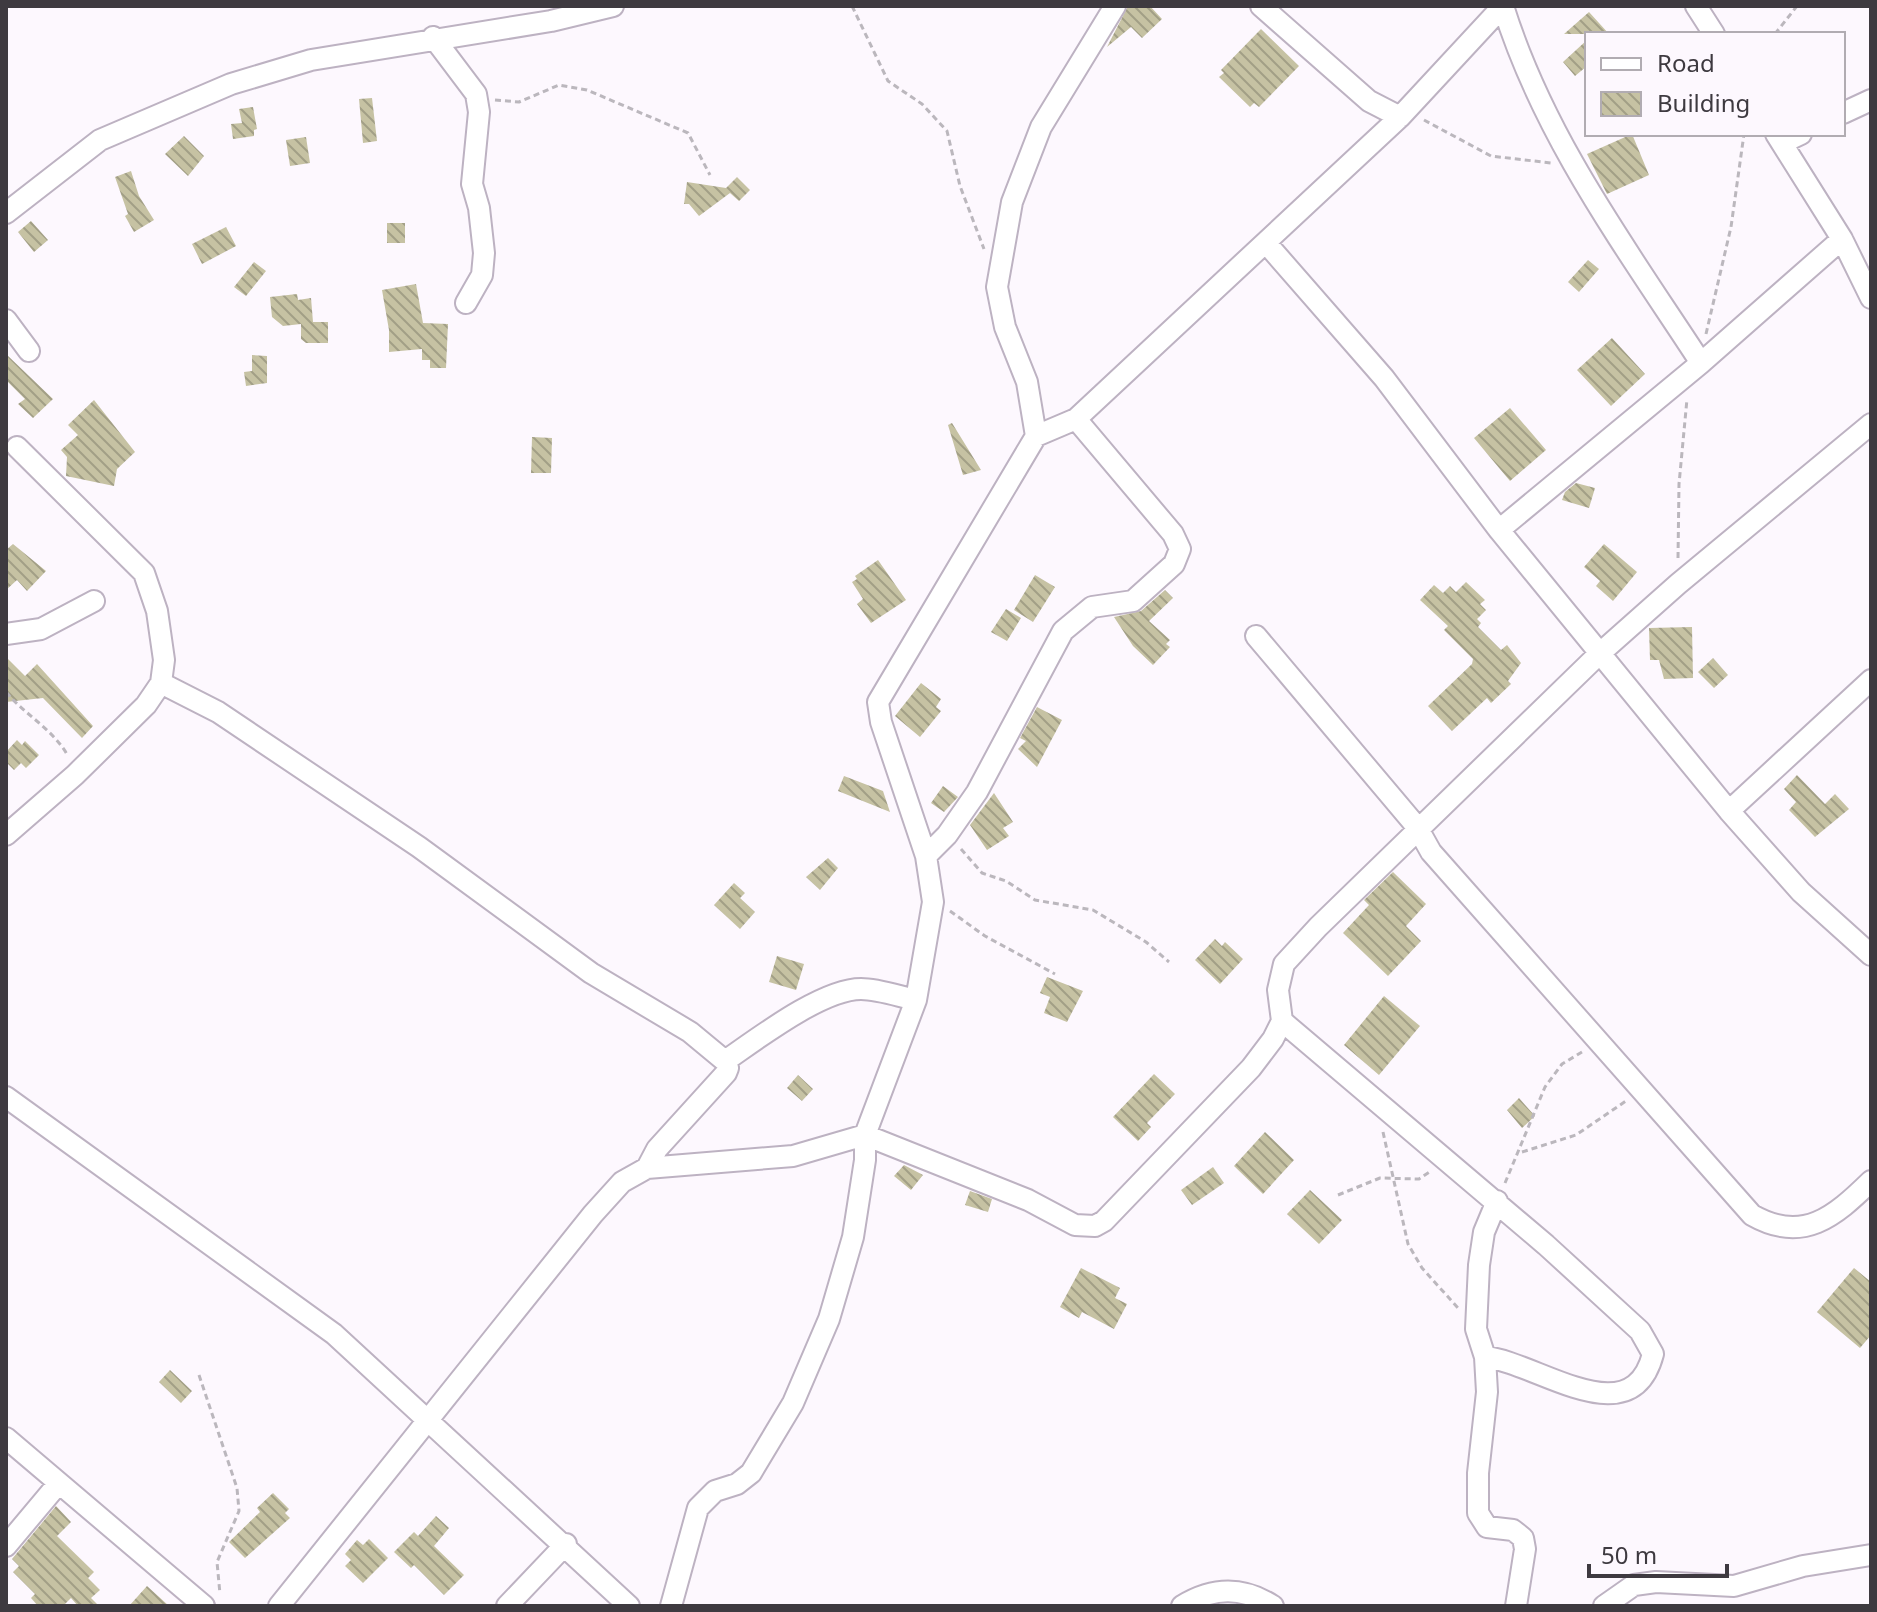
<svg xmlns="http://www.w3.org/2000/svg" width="1877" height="1612" font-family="'Noto Sans',sans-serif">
<defs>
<pattern id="building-back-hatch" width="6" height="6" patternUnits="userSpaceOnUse" patternTransform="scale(2)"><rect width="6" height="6" fill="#c6c2a3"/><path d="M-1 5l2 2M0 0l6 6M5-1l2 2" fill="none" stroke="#a29f86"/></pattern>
</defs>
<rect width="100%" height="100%" fill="#fdf8fe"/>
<path fill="url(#building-back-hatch)" d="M1128 6H1150L1162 19 1142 38 1131 27 1107 47Z
M1589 12 1609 34H1564Z
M1261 29 1299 66 1259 107 1254 103 1250 107 1219 77 1224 73 1221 70Z
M1587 40V66L1575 76 1563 62Z
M372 98 377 141 363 143 359 99Z
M253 107 257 129 254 130V136L233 139 231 124 242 123 239 109Z
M1632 134 1649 175 1607 194 1587 154Z
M184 136 204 156 188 176 165 154Z
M306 137 310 163 290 166 286 140Z
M131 171 139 196 154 220 134 232 125 216 128 214 115 177Z
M737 177 750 190 739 201 730 193 699 216 689 204H684L687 182 726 188Z
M31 221 48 240 34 252 18 232Z
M387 223H405V243H387Z
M226 227 236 246 202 264 192 244Z
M1588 260 1599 269 1579 292 1568 282Z
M254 262 266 271 246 296 234 287Z
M416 284 423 323 448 324 446 368H430V360H422V349L389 352V330L382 290Z
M297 294 298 300 311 298 313 322H328V343H306L301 339V324L283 326 272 317 270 297Z
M1612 338 1645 374 1611 406 1577 370Z
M6 354 53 399 33 418 18 404 25 399 6 380Z
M252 355 267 356V383L246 386 244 372 252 371Z
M94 400 135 452 117 469 114 486 66 476 67 457 61 450 78 435 68 425Z
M1510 408 1546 450 1510 481 1474 438Z
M952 423 981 470 963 475 948 425Z
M532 437 552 438 551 473H531Z
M1576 483 1595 488 1589 508 1562 500 1565 492Z
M13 544 46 571 27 591 17 580 6 590V550Z
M1604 544 1637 572 1613 601 1596 586 1600 581 1584 567Z
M878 560 906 600 871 623 857 604 863 599 852 582 857 579 855 576Z
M1035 575 1055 587 1033 622 1014 610Z
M1466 582 1485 600 1480 604 1486 610 1477 619 1481 623 1478 627 1501 650 1507 645 1521 663 1508 681 1511 684 1491 703 1487 698 1452 731 1428 706 1472 664 1473 659 1444 630 1448 626 1420 600 1434 585 1443 593 1450 586 1456 592Z
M1165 590 1173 598 1149 621 1170 640 1166 644 1170 647 1153 665 1133 646 1114 617 1141 611Z
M1006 609 1021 618 1007 641 991 632Z
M1692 627 1693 678 1664 679 1659 660H1650L1649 628Z
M6 657 25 676 37 664 93 726 82 738 43 698 6 702Z
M1713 658 1728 675 1714 688 1698 672Z
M921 683 941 699 936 707 941 711 920 737 895 716Z
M1037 707 1062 720 1037 767 1018 749 1026 741 1020 738Z
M17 740 22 745 25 741 39 755 26 768 21 763 14 770 6 762V752Z
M1797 775 1825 804 1835 794 1849 809 1815 837 1789 810 1796 802 1784 789Z
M844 776 883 791 890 812 838 791Z
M943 786 958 797 944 812 931 803Z
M994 793 1013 822 1003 828 1009 836 987 850 970 825Z
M828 858 838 868 820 890 806 877Z
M1393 872 1426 904 1406 926 1421 941 1388 976 1343 933 1369 905 1364 900Z
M734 883 745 893 740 898 755 912 740 929 714 905Z
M1215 939 1222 946 1225 942 1243 959 1220 984 1195 960Z
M777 956 804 964 796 990 769 982Z
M1047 977 1083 991 1067 1022 1044 1013 1050 997 1040 993Z
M1384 996 1420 1026 1379 1075 1344 1045Z
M1154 1074 1175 1094 1147 1123 1151 1127 1138 1141 1113 1117Z
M798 1075 813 1089 802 1101 787 1088Z
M1519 1098 1535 1116 1522 1128 1507 1110Z
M1265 1132 1294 1160 1263 1194 1234 1166Z
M904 1165 923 1175 911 1190 894 1176Z
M1213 1167 1224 1183 1192 1205 1181 1190Z
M1310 1190 1342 1220 1319 1244 1287 1214Z
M970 1191 992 1199 988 1212 965 1205Z
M1081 1268 1120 1288 1115 1298 1127 1304 1114 1329 1082 1312 1079 1318 1060 1307Z
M1854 1268 1871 1282V1335L1860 1348 1817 1312Z
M170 1370 192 1391 181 1403 159 1382Z
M273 1493 289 1509 285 1513 290 1518 245 1558 229 1542 260 1512 257 1508Z
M56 1506 71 1522 57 1536 94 1572 88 1578 100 1590 91 1598 99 1606H78L71 1598 63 1606H38L31 1598 35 1594 13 1572 19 1566 12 1559Z
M436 1516 449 1528 434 1546 464 1575 444 1595 414 1565 411 1568 394 1552 414 1532 418 1536Z
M369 1539 388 1558 363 1583 345 1566 351 1560 345 1554 357 1540 363 1545Z
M147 1586 169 1606H129Z"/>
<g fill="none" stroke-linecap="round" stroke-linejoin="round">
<defs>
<path id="street" d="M1261 6 1369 101 1400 117
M1503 6C1544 138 1626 248 1701 363
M1696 6 1714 34
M433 37 476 94 479 112 472 184 479 208 484 253 482 275 466 303
M1843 113 1871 100
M1776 134 1842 239 1871 298
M1782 143 1801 134
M6 213 100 140 231 84 311 60 551 21 613 6
M1267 244 1384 378 1499 530 1729 811 1801 892 1871 955
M6 320 29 351
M1036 436 1076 419 1400 117 1503 6
M1499 530 1701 363 1842 239
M6 634 41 629 94 601
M1256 636 1417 827 1431 852 1752 1215C1803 1244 1834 1217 1871 1181
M161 683 218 712 419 847 591 973 690 1032 725 1061 728 1068 726 1073 657 1149 647 1168
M1729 811 1871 680
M6 835 75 775 146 705 161 683 164 660 157 611 144 573 17 447
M926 856 947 835 977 792 1063 631 1092 607 1133 601 1174 564 1180 549 1173 534 1076 419
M1282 1021 1546 1245 1640 1331 1653 1354C1631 1438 1537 1362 1485 1357
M725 1061C757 1039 822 989 861 989 878 989 898 996 916 1000
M6 1097 334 1334 629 1606
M1497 1201 1484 1232 1479 1265 1476 1329 1485 1357 1487 1392 1478 1473V1513L1487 1527 1513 1530 1523 1538 1525 1549 1516 1606
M6 1438 204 1606
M6 1546 58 1484
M279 1606 593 1214 622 1182 647 1168 793 1156 865 1135 1028 1200 1075 1225 1095 1226 1104 1221 1251 1068 1273 1039 1282 1021 1278 990 1284 964 1318 927 1598 655 1678 584 1871 424
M507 1606 566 1544
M671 1606 698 1508 715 1491 737 1484 751 1473 793 1403 829 1319 853 1237 865 1160V1135L916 1000 933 902 926 856 881 722 878 702 1036 436 1027 382 1005 327 997 287 1012 202 1041 127 1115 6
M1182 1606C1213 1587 1242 1586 1273 1606
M1604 1606 1634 1585 1656 1582 1734 1586 1803 1566 1871 1555"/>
</defs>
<use href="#street" stroke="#bdb2c2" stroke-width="24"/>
<path stroke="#bbb7bd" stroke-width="3" stroke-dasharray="6 4" stroke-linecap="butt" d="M852 6 888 81 922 104 947 131 960 186 984 249
M1775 34 1797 6
M495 100 519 102 559 85 587 90 688 133 710 175
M1424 120 1491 156 1551 163
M1706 334 1731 227 1744 134
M1678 558 1679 484 1687 399
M6 692C25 715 53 729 68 756
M961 849 982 873 1006 881 1035 900 1093 910 1146 942 1169 962
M950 911 985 936 1055 974
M1383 1132 1408 1244 1422 1268 1458 1308
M1522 1152 1576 1135 1626 1101
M1505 1183 1545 1087 1562 1064 1582 1052
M1338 1195 1380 1178 1419 1179 1431 1171
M199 1375 237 1488 239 1511 217 1562 220 1594"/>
<use href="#street" stroke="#fff" stroke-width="20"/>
</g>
<rect width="1877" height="1612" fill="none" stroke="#3e3a40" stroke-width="16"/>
<rect x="1585" y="32" width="260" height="104" fill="#fdf8fe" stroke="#b1acb2" stroke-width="2"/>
<rect x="1601" y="58" width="40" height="12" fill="#ffffff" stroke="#b1acb2" stroke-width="2"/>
<text x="1657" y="72" font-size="24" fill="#3e3a40">Road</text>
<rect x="1601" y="92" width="40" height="24" fill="url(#building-back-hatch)" stroke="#b1acb2" stroke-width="2"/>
<text x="1657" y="112" font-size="24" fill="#3e3a40">Building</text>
<path d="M1589 1564v12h138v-12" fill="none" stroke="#3e3a40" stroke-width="4"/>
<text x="1601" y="1564" font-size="24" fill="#3e3a40" stroke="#fdf8fe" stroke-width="6" paint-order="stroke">50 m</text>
</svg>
